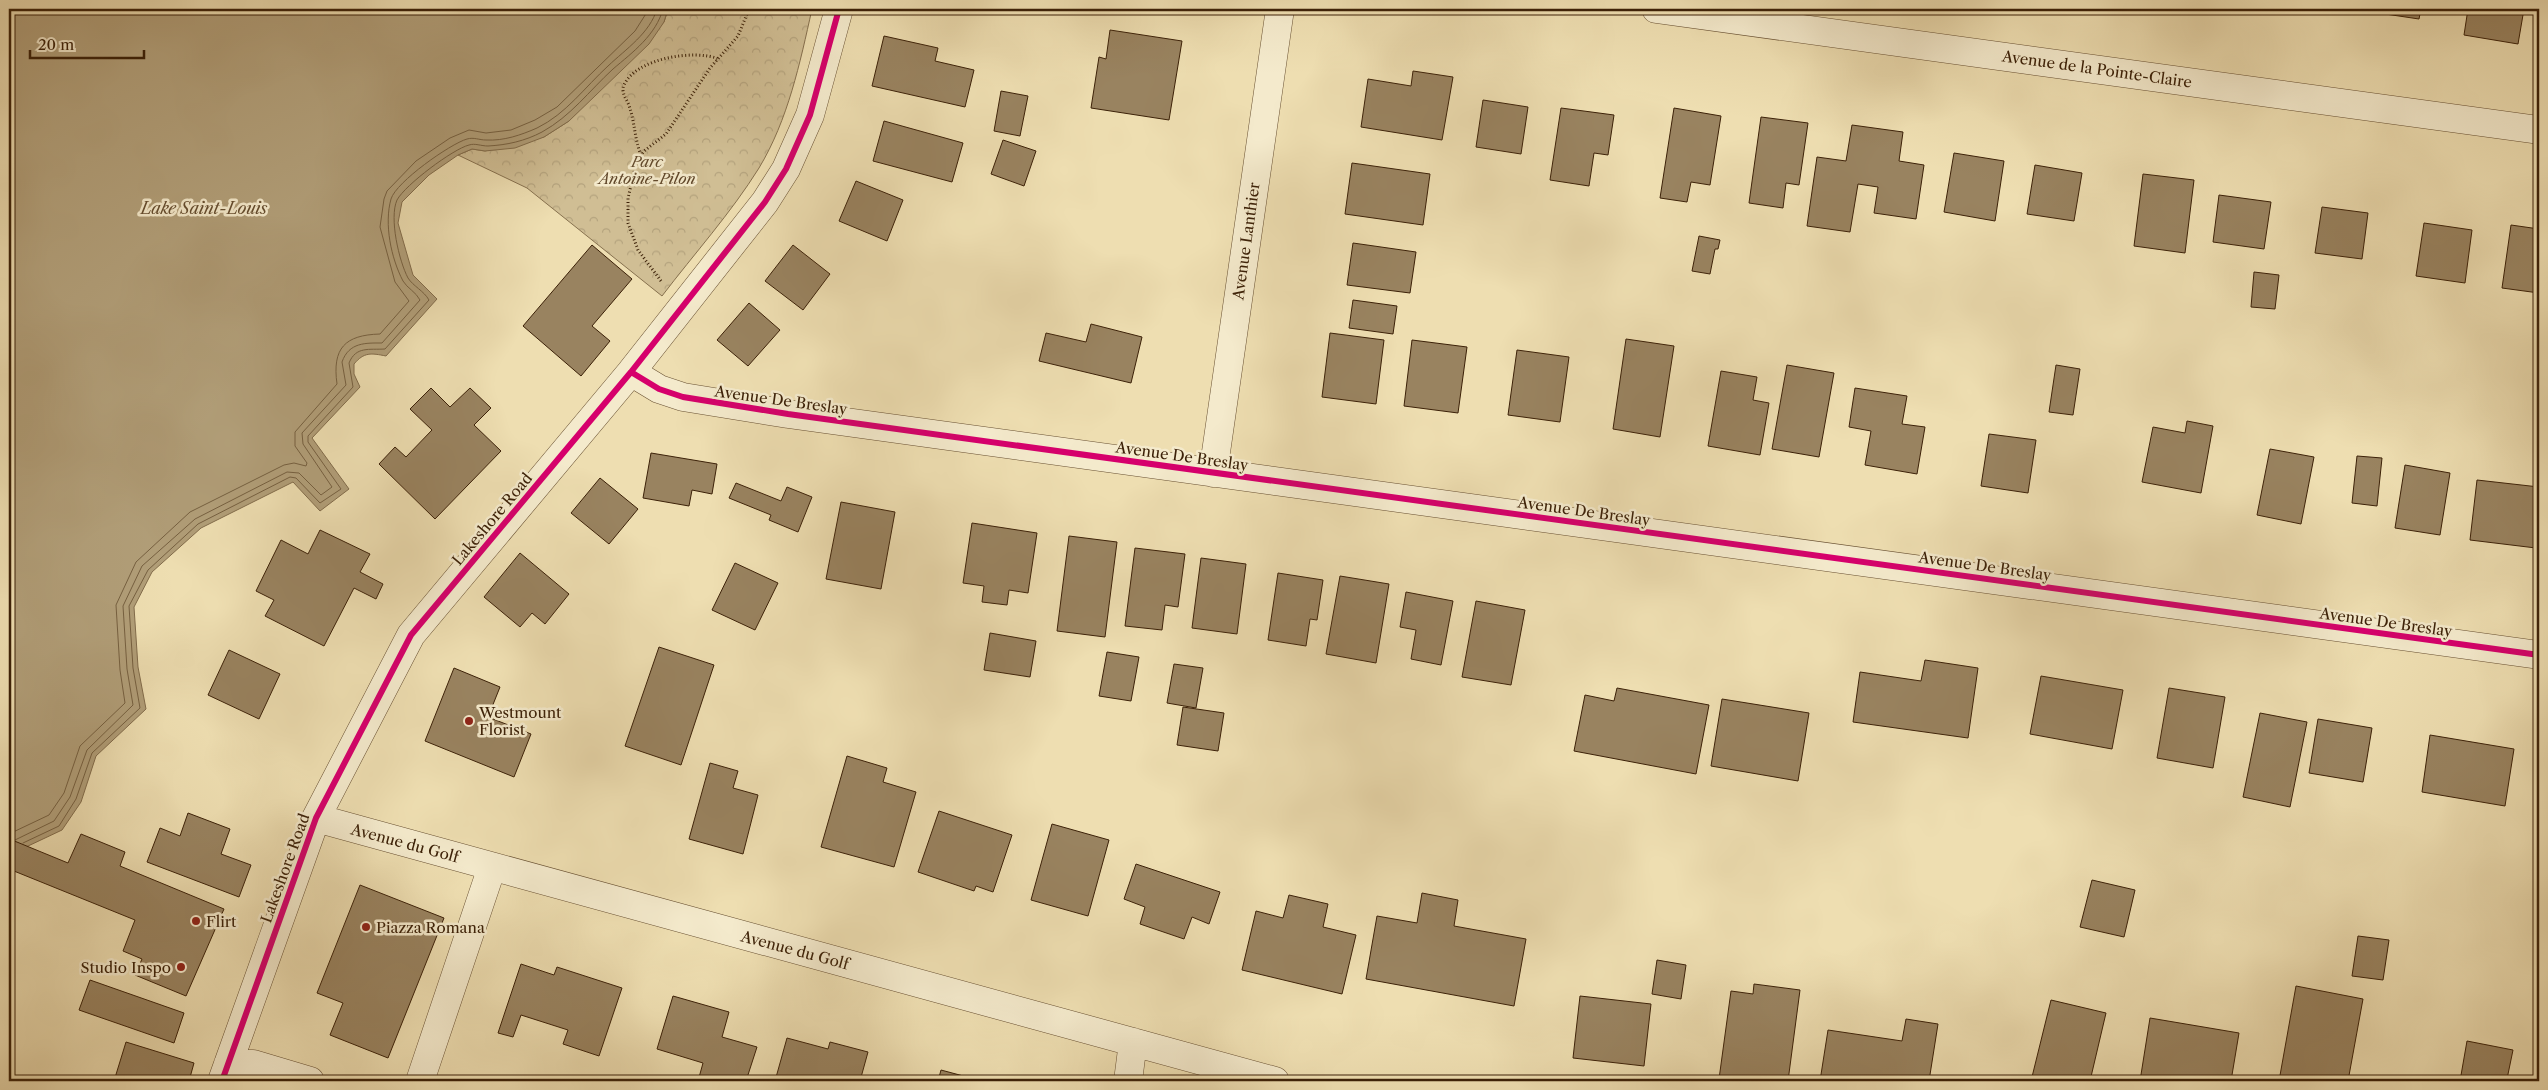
<svg xmlns="http://www.w3.org/2000/svg" width="2548" height="1090" font-family="'Libre Caslon Text',serif">
<defs>
<pattern id="park-crowns" width="20" height="18" patternUnits="userSpaceOnUse" patternTransform="scale(1.25)"><rect width="20" height="18" fill="#d0be94"/><path d="M2 6a3 3 0 1 1 6 0M12 15a3 3 0 1 1 6 0" fill="none" stroke="#b4a37e"/></pattern>
</defs>
<rect width="100%" height="100%" fill="#eedeb1"/>
<filter id="stains"><feTurbulence type="fractalNoise" baseFrequency=".004" numOctaves="4"/><feColorMatrix values="0 0 0 0 .2 0 0 0 0 .09 0 0 0 0 .02 0 0 0 .5 -.17"/></filter>
<radialGradient id="worn" r=".72"><stop offset=".6" stop-color="#630" stop-opacity="0"/><stop offset="1" stop-color="#630" stop-opacity=".3"/></radialGradient>
<path fill="url(#park-crowns)" stroke="#86704e" d="M668 9H812C800 63 788 120 759 168 731 213 694 254 662 296L527 188 458 155 472 149 485 151 544 137 569 121 664 22Z"/>
<path fill="#b19e78" stroke="#826c4b" d="M9 9H668L664 22 649 44 569 121 544 137 515 148 485 151 472 149 458 155 429 175 402 202 398 223 413 275 437 299 386 356C371 353 364 352 354 364V374L360 387 312 438 349 489 320 511 293 482 201 528 152 572 134 607 138 667 146 709 96 756 81 802 62 830 9 855Z"/>
<g fill="none" stroke-linecap="round" stroke-linejoin="round">
<path stroke="#766040" stroke-width="1" d="M9 834 49 815 64 793 80 746 125 703 120 670 116 605 136 562 190 512 284 465 294 463 306 466 307 463 295 446V432L337 384C332 348 345 335 380 334L409 301 395 282 380 227 384 199 387 191 416 161 450 138 469 130 486 133 511 130 535 120 557 107 635 31 649 9
M15 840 54 821 70 797 87 750 133 705 127 669 123 606 142 566 195 519 287 472 299 473 321 495 332 487 303 444 302 433 346 385 342 362C349 342 366 343 382 343L420 300C416 292 407 288 403 281 391 258 384 224 391 199 396 182 450 144 467 139 474 137 479 140 486 140 504 141 521 135 537 128 566 114 585 87 608 66 626 49 650 33 657 9
M23 843 59 826 76 799 92 753 140 708 133 668 129 606 148 570 198 524 290 477 296 478 320 503 341 489 308 442V436L353 387 349 363C356 346 369 350 385 349L429 300C424 291 413 286 408 278 399 261 389 218 397 200 405 185 453 149 469 145 475 143 481 146 488 146 507 145 525 141 542 132 571 116 589 91 613 69 633 52 656 35 663 9"/>
</g>
<path fill="#998360" stroke="#3c2108" d="M2373 9H2421L2419 19 2372 12Z
M2468 9H2524L2518 44 2464 35Z
M1110 30 1182 41 1169 120 1091 108 1099 57 1106 59Z
M884 36 938 48 935 61 974 70 965 107 872 86Z
M1413 71 1453 77 1442 140 1361 127 1368 79 1411 86Z
M1001 91 1028 96 1020 136 994 131Z
M1483 100 1528 107 1521 154 1476 147Z
M1561 108 1614 115 1608 155 1594 153 1589 186 1550 180Z
M1674 108 1721 116 1710 185 1691 182 1687 202 1660 198Z
M1761 117 1808 123 1799 185 1786 183 1783 208 1749 203Z
M884 121 963 143 952 182 873 161Z
M1852 125 1903 132 1899 161 1924 165 1916 219 1874 213 1878 187 1858 184 1850 232 1807 226 1817 157 1846 161Z
M1003 140 1036 151 1024 186 991 174Z
M1954 153 2004 161 1995 221 1944 212Z
M1352 163 1430 174 1423 225 1345 214Z
M2035 165 2082 173 2074 221 2027 214Z
M2143 174 2194 180 2185 253 2134 246Z
M856 181 903 200 887 241 839 221Z
M2219 195 2271 202 2264 249 2213 242Z
M2322 207 2368 213 2362 259 2315 253Z
M2424 223 2472 230 2465 283 2416 276Z
M2511 225 2539 229V293L2502 288Z
M1699 236 1720 240 1718 249H1715L1710 274 1692 271Z
M1353 243 1416 252 1410 293 1347 285Z
M592 245 632 279 592 326 610 341 581 376 523 326Z
M793 245 830 274 803 310 765 281Z
M2254 272 2279 275 2275 309 2251 307Z
M1353 300 1397 306 1393 334 1349 328Z
M749 303 780 330 748 366 717 340Z
M1091 324 1142 337 1131 383 1039 361 1046 333 1086 342Z
M1330 333 1384 340 1376 404 1322 397Z
M1626 339 1674 346 1660 437 1613 429Z
M1412 340 1467 347 1458 413 1404 406Z
M1517 350 1569 357 1560 422 1508 415Z
M1787 365 1834 373 1819 457 1772 449Z
M2056 365 2080 369 2073 415 2049 412Z
M1721 371 1757 377 1753 400 1769 403 1760 455 1708 446Z
M431 388 450 407 470 388 491 408 474 425 501 451 435 519 379 464 395 447 406 457 432 430 410 409Z
M1855 388 1907 396 1902 424 1925 427 1917 474 1865 465 1871 431 1849 427Z
M2187 421 2213 426 2201 493 2142 482 2153 427 2185 433Z
M1989 434 2036 440 2028 493 1981 486Z
M2270 449 2314 457 2301 524 2257 515Z
M651 453 717 464 712 494 692 490 689 506 643 498Z
M2357 456 2382 458 2377 506 2352 503Z
M2405 465 2450 473 2440 535 2395 528Z
M600 478 638 509 609 544 571 513Z
M2477 480 2539 487 2536 548 2470 540Z
M736 483 781 501 787 487 812 497 798 532 769 520 771 515 729 498Z
M841 502 895 512 881 589 826 579Z
M972 523 1037 533 1028 593 1009 590 1007 605 982 602 984 586 963 583Z
M320 530 370 554 360 572 383 584 376 599 354 588 324 646 265 616 274 600 256 591 281 540 308 554Z
M1069 536 1117 542 1105 637 1057 631Z
M1135 548 1185 554 1178 607 1165 605 1162 630 1125 626Z
M520 553 569 594 545 624 532 613 520 627 484 597Z
M1201 558 1246 564 1237 634 1192 628Z
M735 563 778 583 755 630 712 610Z
M1278 573 1323 580 1317 620 1310 619 1306 646 1268 640Z
M1340 576 1389 584 1376 663 1326 654Z
M1406 592 1453 601 1441 665 1411 659 1416 630 1400 627Z
M1476 601 1525 610 1511 685 1462 677Z
M990 633 1036 641 1030 677 984 670Z
M659 647 714 665 681 765 625 746Z
M229 650 280 674 259 719 208 695Z
M1107 652 1139 657 1131 701 1099 696Z
M1925 660 1978 668 1968 738 1853 722 1860 672 1921 681Z
M1174 664 1203 668 1196 708 1167 703Z
M454 668 500 687 488 717 531 734 514 777 425 741Z
M2041 676 2123 690 2112 749 2030 734Z
M1617 688 1709 705 1696 774 1574 751 1585 695 1614 701Z
M2169 688 2225 697 2213 768 2157 758Z
M1722 699 1809 713 1798 781 1711 766Z
M1183 707 1224 713 1218 751 1177 745Z
M2260 713 2307 722 2290 807 2243 797Z
M2318 719 2372 728 2363 782 2309 773Z
M2430 735 2514 749 2505 806 2422 792Z
M847 756 887 768 883 782 916 792 894 867 821 847Z
M710 763 738 771 733 788 758 795 743 854 689 839Z
M939 811 1012 835 993 892 976 886 974 891 918 872Z
M188 813 230 829 221 854 251 865 239 897 147 862 160 828 180 836Z
M1052 824 1109 840 1088 916 1031 900Z
M81 834 125 852 120 866 224 909 186 996 135 975 142 959 123 951 135 920 9 869V848L12 840 68 863Z
M1136 864 1220 892 1209 924 1192 917 1184 939 1140 924 1145 907 1124 899Z
M2092 880 2135 890 2124 937 2080 927Z
M360 885 444 918 388 1058 330 1035 343 1003 317 993Z
M1422 893 1458 900 1454 926 1526 939 1514 1006 1366 979 1377 916 1417 923Z
M1289 895 1328 904 1323 927 1356 935 1342 994 1242 970 1256 911 1283 918Z
M2358 936 2389 940 2383 980 2352 976Z
M1657 960 1686 965 1681 999 1652 994Z
M521 964 554 975 557 967 622 988 599 1056 563 1044 568 1030 521 1015 513 1037 498 1033Z
M90 980 184 1013 174 1043 79 1010Z
M1754 984 1800 990 1788 1081 1719 1079 1731 991 1753 994Z
M2296 986 2363 999 2348 1081H2279Z
M673 996 729 1012 722 1037 757 1047 746 1081H698L703 1063 657 1049Z
M1580 996 1651 1004 1644 1066 1573 1058Z
M2051 1000 2106 1013 2090 1081H2031Z
M2150 1018 2239 1033 2231 1081H2140Z
M1906 1019 1938 1024 1929 1081H1820L1828 1030 1902 1041Z
M787 1038 828 1049 830 1042 868 1052 860 1081H775Z
M2467 1041 2513 1050 2507 1079 2519 1081H2436L2437 1077 2460 1081Z
M126 1042 194 1063 189 1081H114Z
M941 1070 982 1081H938Z"/>
<g fill="none" stroke-linecap="round" stroke-linejoin="round">
<defs>
<path id="minor" d="M1656 9 2539 130
M631 372 659 389 683 397 788 414 2539 655
M1213 473 1280 9
M316 818 1275 1081
M228 1064H253L310 1081
M222 1081 316 818 411 635 631 372 765 202 786 169 810 115 839 9
M420 1081 492 867
M1128 1081 1133 1042"/>
</defs>
<use href="#minor" stroke="#685032" stroke-width="29"/>
<path stroke="#3c2108" stroke-width="3" stroke-dasharray="1 2.5" stroke-linecap="butt" d="M641 155C634 138 635 120 628 103 625 97 621 91 624 85 636 58 695 49 719 59
M661 281 638 250 628 223V198L637 160 644 151 666 134 710 68 738 36 749 9"/>
<use href="#minor" stroke="#f4eacc" stroke-width="28"/>
<defs>
<path id="cycleway" d="M631 372 659 389 683 397 788 414 2539 655
M222 1081 316 818 411 635 631 372 765 202 786 169 810 115 839 9"/>
</defs>
<use href="#cycleway" stroke="#f4eacc" stroke-width="9"/>
<use href="#cycleway" stroke="#d6006c" stroke-width="6"/>
</g>
<g fill="#8f2418" stroke="#f4eacc" stroke-width="2">
<circle cx="469" cy="721" r="5"/>
<circle cx="196" cy="921" r="5"/>
<circle cx="366" cy="927" r="5"/>
<circle cx="181" cy="967" r="5"/>
</g>
<g text-anchor="middle" dominant-baseline="central" stroke-width="5" stroke-linejoin="round" paint-order="stroke">
<g font-size="15" fill="#3c2108" stroke="#f4eacc">
<text transform="translate(2097 69) rotate(8)">Avenue de la Pointe-Claire</text>
<text transform="translate(1246 241) rotate(-82)">Avenue Lanthier</text>
<text transform="translate(781 400) rotate(8)">Avenue De Breslay</text>
<text transform="translate(1182 456) rotate(8)">Avenue De Breslay</text>
<text transform="translate(1584 511) rotate(8)">Avenue De Breslay</text>
<text transform="translate(492 519) rotate(-50)">Lakeshore Road</text>
<text transform="translate(1985 566) rotate(8)">Avenue De Breslay</text>
<text transform="translate(2386 622) rotate(8)">Avenue De Breslay</text>
<text transform="translate(405 843) rotate(15)">Avenue du Golf</text>
<text transform="translate(285 868) rotate(-70)">Lakeshore Road</text>
<text transform="translate(795 950) rotate(15)">Avenue du Golf</text>
</g>
<g font-size="15" font-style="italic" fill="#61482b" stroke="#f4eacc">
<text x="647" y="161">Parc<tspan x="647" dy="17">Antoine-Pilon</tspan></text>
</g>
<g font-size="15" fill="#3c2108" stroke="#f4eacc" text-anchor="start">
<text x="479" y="712">Westmount<tspan x="479" dy="17">Florist</tspan></text>
<text x="206" y="921">Flirt</text>
<text x="376" y="927">Piazza Romana</text>
<text x="171" y="967" text-anchor="end">Studio Inspo</text>
</g>
<g font-size="16" font-style="italic" fill="#654d2f" stroke="#f4eacc">
<text x="204" y="208">Lake Saint-Louis</text>
</g>
</g>
<rect width="2548" height="1090" fill="none" stroke="#eedeb1" stroke-width="30"/>
<rect x="10" y="10" width="2528" height="1070" fill="none" stroke="#3c2108" stroke-width="2.5"/>
<rect x="15" y="15" width="2518" height="1060" fill="none" stroke="#3c2108"/>
<path d="M30 50v8h114v-8" fill="none" stroke="#3c2108" stroke-width="2.5"/>
<text x="38" y="50" font-size="15" fill="#3c2108" stroke="#f4eacc" stroke-width="4" paint-order="stroke">20 m</text>
<rect width="100%" height="100%" filter="url(#stains)"/>
<rect width="100%" height="100%" fill="url(#worn)"/>
</svg>
